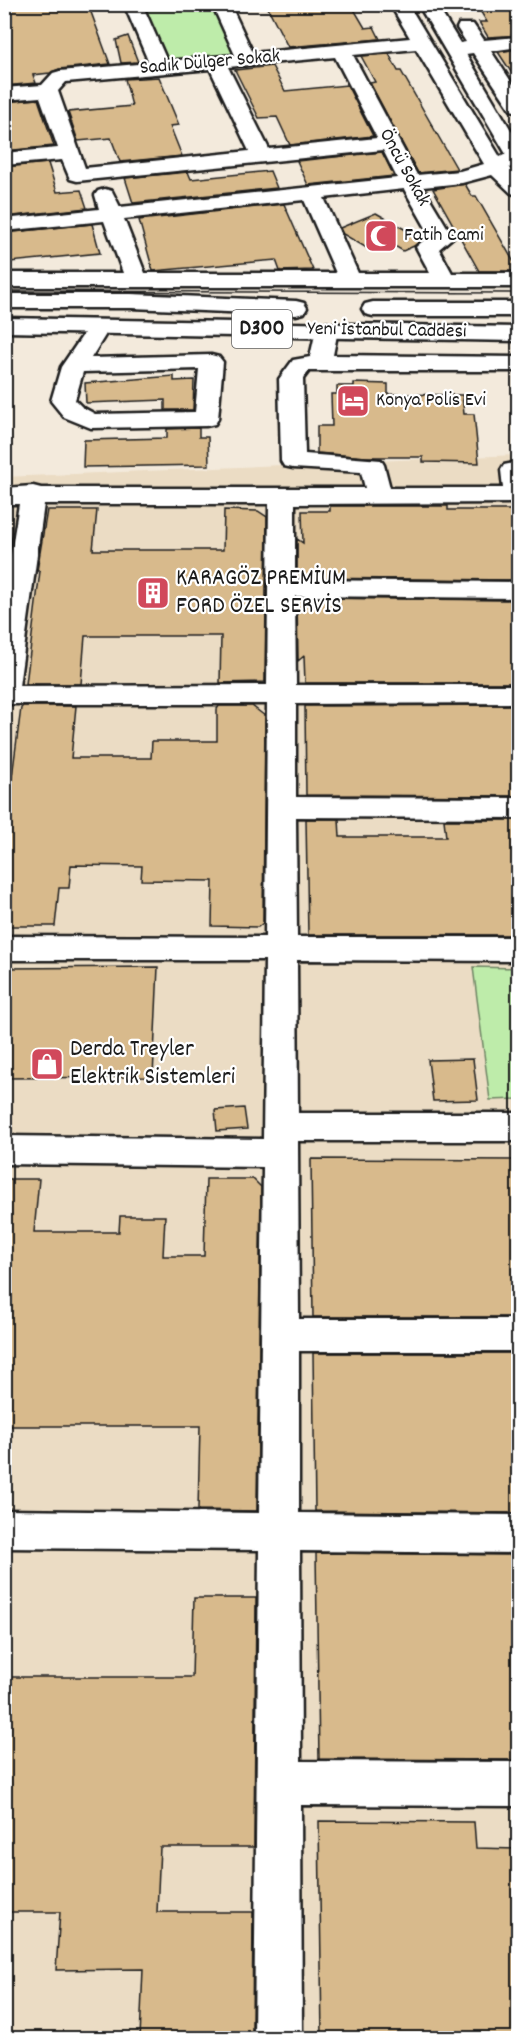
<svg xmlns="http://www.w3.org/2000/svg" width="523" height="2043" font-family="Dekko,sans-serif">
<rect width="100%" height="100%" fill="#f3eadc"/>
<filter id="ink" filterUnits="userSpaceOnUse"><feTurbulence type="fractalNoise" baseFrequency=".0167" numOctaves="2"/><feDisplacementMap in="SourceGraphic" scale="12" xChannelSelector="R" yChannelSelector="G"/><feConvolveMatrix kernelMatrix="1 2 1 2 8 2 1 2 1" color-interpolation-filters="sRGB"/></filter>
<g filter="url(#ink)">
<path fill="#ebdcc4" d="M518 455V2038H5L4 477Z"/>
<path fill="#beecaa" stroke="#6d8463" stroke-width="1.5" d="M143 5H212L235 56 166 63Z
M473 967 518 968V1099L490 1100Z"/>
<path fill="#d8ba8c" stroke="#1c1c1c" stroke-width="1.5" d="M4 4H88L110 64 59 69 50 73 33 75 36 83 4 86Z
M266 4H351L365 28 374 27 380 39 288 47Z
M476 4H519V35L488 37 479 22H487Z
M128 36 138 62 121 63 116 40Z
M519 49V84L498 52Z
M389 54 398 71H401L457 169 418 173 370 83 375 82 361 56Z
M272 66 285 91 347 85 373 136 290 145 277 117 259 118 235 70Z
M159 77 179 125 170 126 182 156 120 162 111 138 78 141 68 112 132 106 125 79Z
M38 99 54 146 4 151V102Z
M382 152 394 176 308 185 297 161Z
M48 163 57 192 81 190 87 208 4 217V167Z
M270 171 277 188 133 203 125 178 188 172 191 179Z
M465 184 472 196H476L519 271H479L433 189Z
M284 204 313 270 280 271 276 260 153 271 139 220Z
M376 213 422 239 414 246 403 251 388 242 370 250 343 234 340 228Z
M92 224 100 253 10 262 4 233Z
M174 376V381L194 380 193 410H165V400L86 403 85 383Z
M354 383 388 384V394L462 395 464 414H474L479 463 423 462V457H366L317 453V426H332L331 394H337V386H354Z
M199 428V437H208L209 465 83 467 84 440 167 438V429Z
M330 506H448V510H519V580L297 578V539L303 543 302 511H330Z
M47 510H97L93 550H223L224 510 258 511 267 517 265 682 220 683 221 636H85L81 684H26L40 571H37Z
M297 598 519 600V683H305L304 656 298 661Z
M519 705V796L306 795 305 706Z
M23 706H76L71 758H151L152 741H217V709L219 706H252L265 716 263 923 258 927 212 926 213 881 141 880 142 866 71 865 69 888H59L55 926H4V838L21 708Z
M306 819H339L340 837H446L444 820H519V935H308Z
M158 967 153 1077 4 1078V968Z
M473 1059 478 1100 433 1101 428 1060Z
M244 1108 247 1129 217 1131 215 1110Z
M311 1159 519 1160V1317H313Z
M4 1179H39L34 1232H119L120 1216H165L163 1256H204L206 1179H253L261 1187 257 1511 198 1510 200 1426H4Z
M313 1353H519V1513L315 1511Z
M316 1553 519 1555V1760L319 1759Z
M194 1598H256L254 1847H160L157 1912H253L252 2038H140L143 1969 56 1970 60 1912H4V1677H192Z
M319 1821 474 1822 476 1848 519 1849V2038H322Z"/>
<g fill="none" stroke-linecap="round" stroke-linejoin="round">
<defs>
<path id="minor" d="M124 4H142L167 61 235 55 212 4H230L253 53 410 38 390 4H408L500 157 506 154 418 4H436L460 43 466 42 457 28 459 24H473L484 40 518 37V47L491 51 518 92V112L511 110 473 53 466 54 518 142V164L509 168 518 178V195L511 193 492 175 462 183 423 187 453 237 439 249 452 273H518V287H4V273H123L104 221 4 231V219L99 209 95 195 98 191 105 189 112 191 120 207 397 178 383 150 77 181 70 179 62 160 4 165V153L58 148 40 97 4 100V88L42 85 53 73 60 71 149 63ZM416 49 484 164 460 171 417 175 353 55ZM335 57 377 138 269 149 228 67ZM210 69 249 151 85 168 58 91 66 82ZM404 189 430 235 416 247 430 273H358L324 198ZM304 200 336 273H145L124 219Z
M327 323 335 325 338 330 333 355 518 357V371H309L303 379 305 454 381 460 384 465 390 488H503L501 470 504 465 518 462V503L295 504V580L518 582V598L295 596 296 685H518V703L296 704V797L518 798V818L296 817 297 937H518V961L297 960 298 1113H518V1141H298L299 1319H518V1351H299V1513L518 1515V1553L300 1551 301 1761 518 1762V1806L301 1805 302 2038H254L259 1550 4 1548V1510L259 1513 263 1167 4 1164V1136L263 1139 265 960H4V936L265 937 267 704H4V598L19 504H4V488L33 486 41 488H365L361 472 293 468 284 466 281 461 279 379 293 360 310 357 316 330 319 325ZM44 504H269L267 685 19 686Z
M95 327 103 329 106 334 91 358 211 355 219 357 223 362 218 419 215 424 206 426 91 428 64 417 51 401 61 367 87 329ZM199 369 195 412 95 414 82 407 75 400 83 372Z"/>
<path id="highway" d="M4 294H131L296 301 304 303 307 308 304 313 296 315 131 308H4Z
M373 302H518V316H373L365 314 362 309 365 304Z
M4 318 518 327V341L4 332Z"/>
</defs>
<use href="#minor" stroke="#1c1c1c" stroke-width="5"/>
<use href="#highway" stroke="#1c1c1c" stroke-width="5"/>
<use href="#minor" fill="#fff" fill-rule="evenodd"/>
<use href="#highway" fill="#fff" fill-rule="evenodd"/>
<path stroke="#1c1c1c" stroke-width="1.5" d="M4 291 518 293"/>
</g>
</g>
<defs>
<symbol id="mosque-square" viewBox="-11 -11 22 22"><rect x="-9" y="-9" width="18" height="18" rx="4" fill="#d1495b" stroke="#fff"/><path d="M3.5-4.9A6 6 0 1 0 3.5 4.9A5 5 0 1 1 3.5-4.9Z" fill="#fff"/></symbol>
<symbol id="hotel-square" viewBox="-11 -11 22 22"><rect x="-9" y="-9" width="18" height="18" rx="4" fill="#d1495b" stroke="#fff"/><path d="M-6-4.5h1.5V1H6V5H4.5V3h-9V5H-6ZM-4 0a1.8 1.8 0 1 1 3.6 0ZM.5 0V-2.5h3Q6-2.5 6 0Z" fill="#fff"/></symbol>
<symbol id="building-square" viewBox="-11 -11 22 22"><rect x="-9" y="-9" width="18" height="18" rx="4" fill="#d1495b" stroke="#fff"/><path d="M-4-6H4V6H1V3H-1V6H-4ZM-2.5-4.3h1.7v1.8h-1.7ZM.8-4.3h1.7v1.8H.8ZM-2.5-1h1.7V.8h-1.7ZM.8-1h1.7V.8H.8Z" fill="#fff"/></symbol>
<symbol id="shop-square" viewBox="-11 -11 22 22"><rect x="-9" y="-9" width="18" height="18" rx="4" fill="#d1495b" stroke="#fff"/><path d="M-5-2.5h2.3a2.7 3.5 0 0 1 5.4 0H5L5.5 6h-11ZM-1.5-2.5h3a1.5 2.3 0 0 0-3 0Z" fill="#fff"/></symbol>
</defs>
<g fill-rule="evenodd">
<use href="#mosque-square" x="362" y="217" width="38" height="38"/>
<use href="#hotel-square" x="334" y="382" width="38" height="38"/>
<use href="#building-square" x="134" y="574" width="38" height="38"/>
<use href="#shop-square" x="28" y="1045" width="38" height="38"/>
</g>
<g text-anchor="middle" dominant-baseline="central" stroke-width="4.5" stroke-linejoin="round" paint-order="stroke">
<g font-size="20" fill="#1c1c1c" stroke="#fff">
<text transform="translate(210 63) rotate(-5)">Sadık Dülger Sokak</text>
<text transform="translate(404 168) rotate(61)">Öncü Sokak</text>
<text transform="translate(387 331) rotate(1)">Yeni İstanbul Caddesi</text>
</g>
<g font-size="20" fill="#1c1c1c" stroke="#fff" text-anchor="start">
<text x="404" y="236">Fatih Cami</text>
<text x="376" y="401">Konya Polis Evi</text>
</g>
<rect fill="#fff" stroke="#606060" stroke-width="1.5" x="232" y="310" width="60" height="38" rx="4.5"/>
<g font-size="22" font-weight="bold" fill="#1c1c1c">
<text x="262" y="329">D300</text>
</g>
<g font-size="24" fill="#1c1c1c" stroke="#fff" text-anchor="start">
<text x="176" y="579">KARAGÖZ PREMİUM<tspan x="176" dy="28">FORD ÖZEL SERVİS</tspan></text>
<text x="70" y="1050">Derda Treyler<tspan x="70" dy="28">Elektrik Sistemleri</tspan></text>
</g>
</g>
<rect width="523" height="2043" fill="none" stroke="#fff" stroke-width="24"/>
<rect x="12" y="12" width="499" height="2019" fill="none" stroke="#1c1c1c" stroke-width="2" filter="url(#ink)"/>
</svg>
